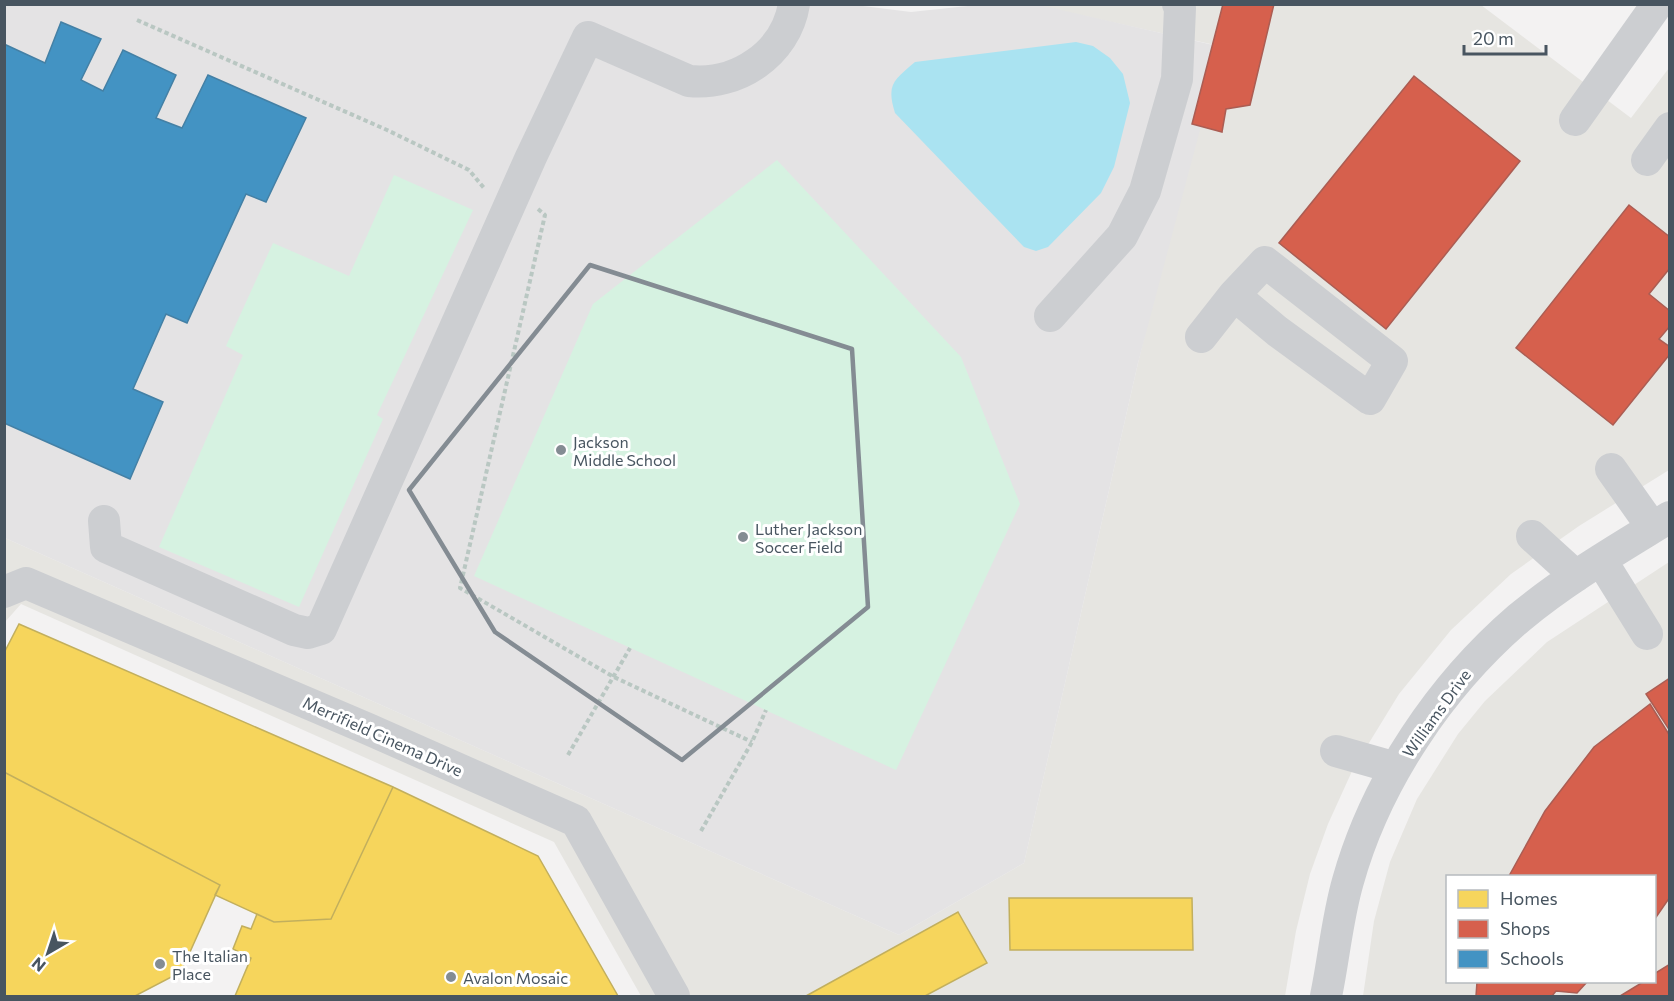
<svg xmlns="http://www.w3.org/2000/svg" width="1674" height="1001" font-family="Commissioner,sans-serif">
<rect width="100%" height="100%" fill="#f3f2f2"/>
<path fill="#e6e5e1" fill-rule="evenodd" d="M1035 5H1481L1631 118 1669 68V470L1579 526 1511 574 1451 630 1399 694 1353 769 1328 824 1310 874 1296 931 1285 996H641L554 842 21 604 5 622V538L899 935 1024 863 1138 363 1215 45Z
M1669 562V996H1363L1374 921 1390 862 1417 799 1458 734 1485 701 1547 642ZM1448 876H1654V982H1448Z"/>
<path fill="#e4e3e4" d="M847 4 911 12 977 5 1035 4 1222 47 1138 363 1024 863 899 935 5 538V5Z"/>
<path fill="#d6f2e1" d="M777 160 961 357 1020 504 896 770 474 576 593 304Z
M394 175 473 210 377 415 383 419 299 607 159 547 243 355 226 346 273 243 349 276Z"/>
<path fill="#aae3f1" d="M1076 42 1093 46 1110 58 1123 74 1130 103 1114 167 1101 193 1048 247 1036 251 1024 247 895 113C886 84 894 80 915 62Z"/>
<path fill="#f6d55c" stroke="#c2af5d" stroke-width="1.5" d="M19 624 393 787 331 919 274 922 215 895 220 885 4 772V653Z
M4 772 220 885 181 972 135 996H4Z
M393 787 538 856 618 996H235L251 958 233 949 242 926 251 929 257 914 274 922 331 919Z
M1009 898H1192L1193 950H1010Z
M958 912 987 963 925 996H806Z"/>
<path fill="#d6604d" stroke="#ab5d53" stroke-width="1.5" d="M1223 4H1274L1250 105 1226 109 1222 132 1192 124Z
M1414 76 1520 161 1386 329 1279 243Z
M1629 205 1670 237V268L1649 294 1670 311V326L1659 339 1670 347V354L1613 425 1516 348Z
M1670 678V731L1646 694Z
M1650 704 1670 736V897L1654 920V876H1509L1545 811 1594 747Z
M1670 964V996H1620L1643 982H1654V974Z
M1477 982H1587L1577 993 1556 991 1552 996H1476Z"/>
<path fill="#4393c3" stroke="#4480a5" stroke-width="1.5" d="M61 22 101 39 81 80 103 91 123 50 176 75 156 118 182 128 208 75 306 118 266 202 246 194 187 323 166 314 133 389 163 402 130 479 4 423V44L45 63Z"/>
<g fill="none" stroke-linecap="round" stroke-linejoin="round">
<path stroke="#b9c7c2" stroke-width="4" stroke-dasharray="4.5 3" stroke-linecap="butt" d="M137 20 387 130 469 170 484 188
M538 209 545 215 460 588 614 677 752 742
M568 755 630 648
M701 831 752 742 766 710"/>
<path stroke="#ccced1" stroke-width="32" d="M1575 120 1656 6
M1647 160 1670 128
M1265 262 1392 361 1370 399 1277 331 1234 295Z
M1050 316 1122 236 1145 191 1177 79 1180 8 1178 4
M1201 337 1234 295
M1611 469 1652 527
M104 521 106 547 294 630 308 633 321 629 531 157 588 37 689 81C737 86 786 54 794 4
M1532 536 1576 576
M1601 560 1647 634
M4 592 26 583 368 729 576 821 674 996
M1336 751 1396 768
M1326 996C1334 958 1337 919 1348 881 1376 781 1441 685 1519 618 1566 579 1618 549 1670 517"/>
</g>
<path fill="none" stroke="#848c93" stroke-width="4.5" stroke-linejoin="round" d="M590 265 852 349 868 607 682 760 495 632 409 490Z"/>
<g fill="#848c93" stroke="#fff" stroke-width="2">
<circle cx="561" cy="450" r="6"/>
<circle cx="743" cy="537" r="6"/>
<circle cx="160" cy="964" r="6"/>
<circle cx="451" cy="977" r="6"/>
</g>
<g text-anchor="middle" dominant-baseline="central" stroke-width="6" stroke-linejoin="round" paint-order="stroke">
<g font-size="16" fill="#485560" stroke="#fff" text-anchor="start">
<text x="573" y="441">Jackson<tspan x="573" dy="18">Middle School</tspan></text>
<text x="755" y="528">Luther Jackson<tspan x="755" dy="18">Soccer Field</tspan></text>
<text x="172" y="955">The Italian<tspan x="172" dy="18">Place</tspan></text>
<text x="463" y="977">Avalon Mosaic</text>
</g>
<g font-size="16" fill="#485560" stroke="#fff">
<text transform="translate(1436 713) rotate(-54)">Williams Drive</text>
<text transform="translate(383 736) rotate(24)">Merrifield Cinema Drive</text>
</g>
</g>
<rect width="1674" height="1001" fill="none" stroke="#485560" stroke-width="12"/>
<rect x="1446" y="875" width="210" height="108" fill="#ffffff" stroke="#b6bbbf" stroke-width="1.5"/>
<rect x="1458" y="890" width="30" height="18" fill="#f6d55c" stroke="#b6bbbf" stroke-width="1.5"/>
<text x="1500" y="905" font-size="18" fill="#485560">Homes</text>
<rect x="1458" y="920" width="30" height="18" fill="#d6604d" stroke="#b6bbbf" stroke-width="1.5"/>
<text x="1500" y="935" font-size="18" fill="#485560">Shops</text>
<rect x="1458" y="950" width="30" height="18" fill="#4393c3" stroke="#b6bbbf" stroke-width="1.5"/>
<text x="1500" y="965" font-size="18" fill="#485560">Schools</text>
<g transform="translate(48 953) rotate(219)" stroke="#ffffff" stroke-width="4.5" paint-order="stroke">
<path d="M0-4.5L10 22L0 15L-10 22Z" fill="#485560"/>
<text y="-9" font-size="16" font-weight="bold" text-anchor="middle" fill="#485560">N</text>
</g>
<path d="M1464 45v9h82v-9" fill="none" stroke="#485560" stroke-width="3"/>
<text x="1473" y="45" font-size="18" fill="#485560" stroke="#ffffff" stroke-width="4.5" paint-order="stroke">20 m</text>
</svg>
